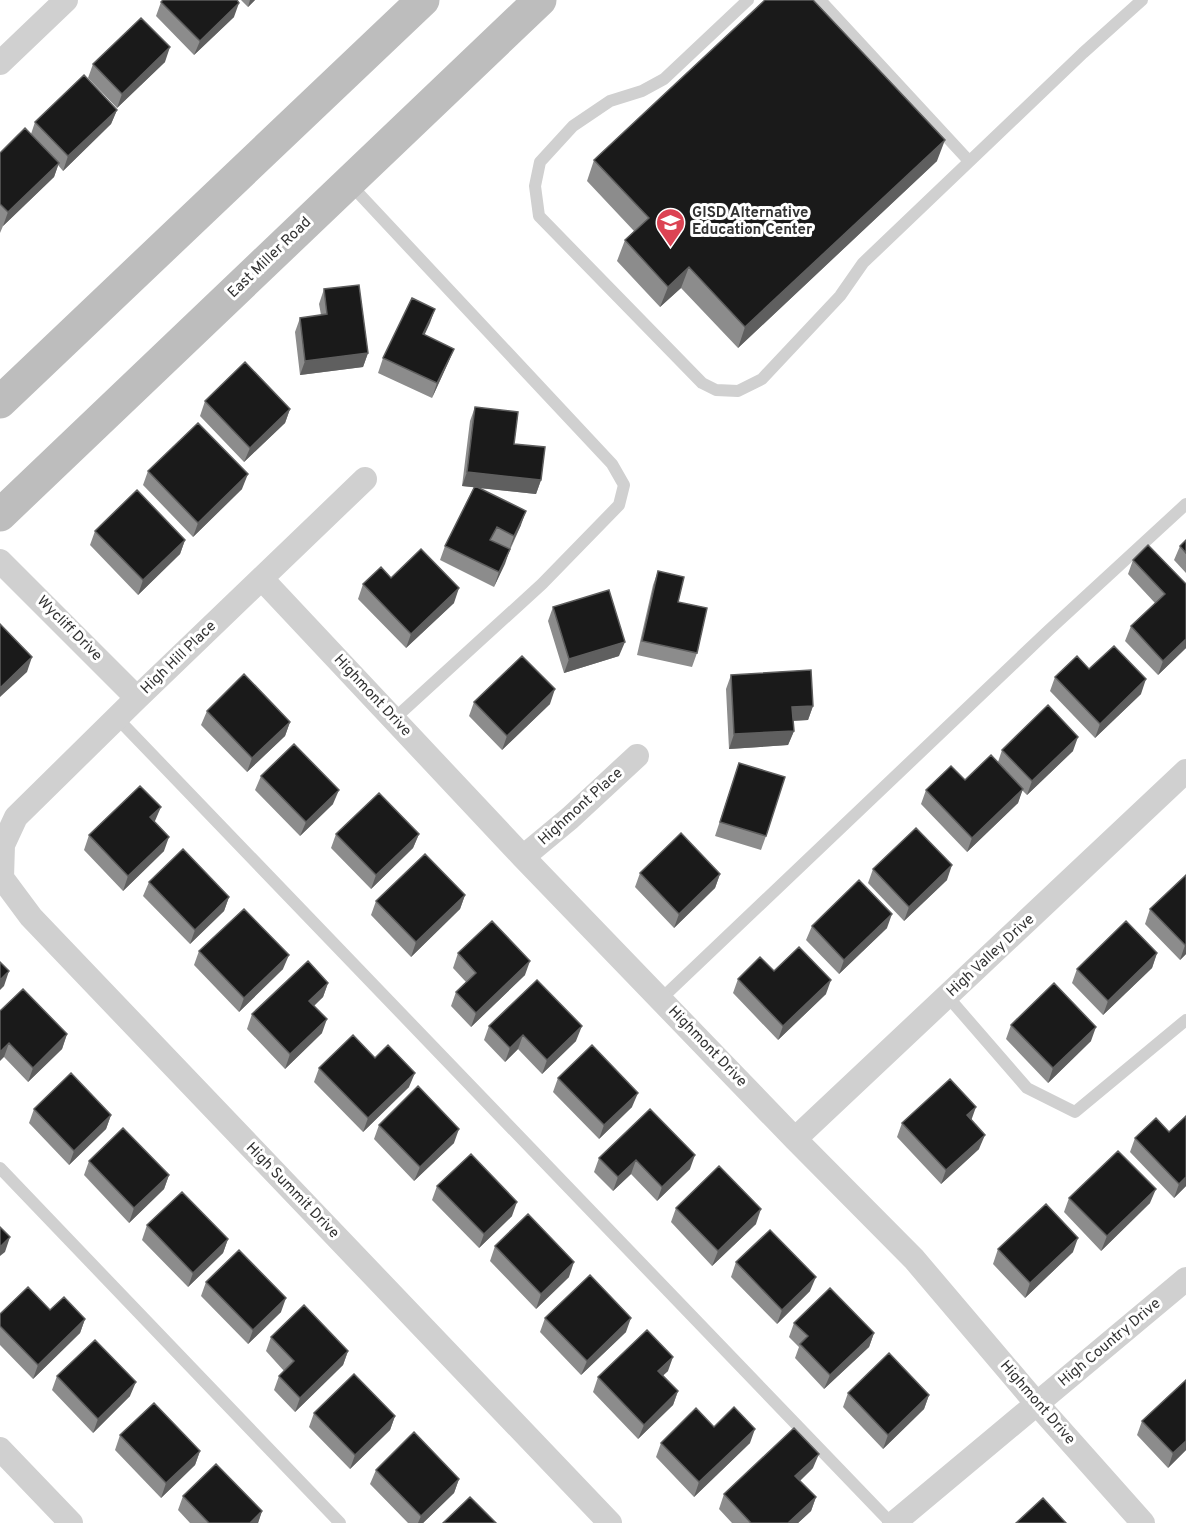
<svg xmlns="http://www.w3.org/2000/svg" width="1186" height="1523" font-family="Overpass,sans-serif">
<rect width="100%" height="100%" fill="#fff"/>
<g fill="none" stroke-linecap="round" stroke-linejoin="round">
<path stroke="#d0d0d0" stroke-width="12" d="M748 0 664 79 642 91 610 101 573 126 540 162 535 186 539 216 702 383 716 390 738 391 762 379 840 296 863 263 1083 53 1142 0
M820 0 969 161
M349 183 612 464 624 485 619 505 542 584 394 719
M117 718 891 1523
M948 997 1027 1088 1075 1112 1186 1020
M661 999 1049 630 1186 504
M0 1168 340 1523"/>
<path stroke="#d0d0d0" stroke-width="24" d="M0 63 66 0
M365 479 137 698 16 817 3 845 2 878 31 917 610 1523
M0 561 137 698
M262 579 523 857 795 1139 914 1259 1038 1405 1143 1523
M523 857 570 818 637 756
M795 1139 1186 771
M0 1449 71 1523
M894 1523 1186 1279"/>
<path stroke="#bdbdbd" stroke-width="33" d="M0 402 423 0
M0 515 540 0"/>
</g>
<path fill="#8c8c8c" d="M241 0H255L248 7Z
M161 2 234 17 194 55 156 16Z
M165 62 117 108 88 78 93 64Z
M117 110 111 124 63 171 58 165 54 177 3 226 0 233V153L31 134 35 122Z
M594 160 937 161 738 348 681 288 660 307 617 261 625 240 634 231 587 181Z
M324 289 368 353 363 367 300 375 295 332 300 318 321 315 319 304Z
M435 309 424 335 454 349 448 363 432 398 378 373 383 358Z
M205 401 290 409 285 423 244 462 200 416Z
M475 407 514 444 541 480 536 494 478 488 521 525 494 587 440 560 445 546 474 487 462 486 470 421Z
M148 471 242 489 193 537 143 485Z
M95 531 185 540 180 554 138 595 90 545Z
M1186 540V573L1174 560 1180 546Z
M1133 560 1186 584V648L1158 675 1125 641 1131 626 1155 603 1128 574Z
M658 571 678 602 697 653 692 667 637 655 653 585Z
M391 578 454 603 406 648 358 599 363 584Z
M553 607 619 656 564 673 548 621Z
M1089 669 1141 694 1095 738 1050 691 1055 677Z
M731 675 813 706 808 720 793 721 794 731 788 745 729 749 726 689Z
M474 702 550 704 502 750 469 716Z
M207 711 290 722 285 736 247 772 201 725Z
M1002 750 1073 751 1027 795 1022 790 1018 803 967 852 921 804 926 790 965 780 998 762Z
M739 763 766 836 761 850 715 836Z
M261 776 333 804 300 836 255 790Z
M155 821V822L164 851 123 891 84 850 89 835Z
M336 834H419L413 848 371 889 331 848Z
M873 869 947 880 904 921 868 883Z
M640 873 720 874 715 888 674 928 635 887Z
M1186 875V954L1180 960 1145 924 1150 909Z
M149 882 229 897 224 911 190 944 143 896Z
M465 895 460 909 411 957 371 915 376 901Z
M812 926 887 928 839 974 806 940Z
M199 951 283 969 239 1012 194 965Z
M458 953 525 975 471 1027 451 1006 456 992 466 982 453 968Z
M1157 953 1152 968 1103 1015 1072 983 1077 969Z
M738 979 826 994 778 1040 733 993Z
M328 983 323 997 314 1006 322 1033 285 1069 247 1029 252 1014Z
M0 1011 67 1034 62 1049 28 1082 4 1057Z
M1011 1025 1091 1041 1048 1083 1006 1039Z
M489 1026 576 1041 542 1074 518 1049 505 1062 484 1040Z
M375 1058 409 1087 363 1132 314 1082 319 1068Z
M558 1078 632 1107 599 1139 553 1092Z
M34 1109 111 1115 106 1129 69 1165 29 1123Z
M650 1109 690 1169 657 1201 631 1174 613 1191 594 1172 599 1158Z
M1186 1116V1186L1174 1198 1130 1152 1135 1138 1169 1132Z
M971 1120 979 1149 941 1184 897 1137 902 1123Z
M379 1125 454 1143 414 1181 374 1139Z
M89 1161 169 1175 164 1189 129 1223 84 1175Z
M437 1186 512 1216 479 1248 432 1200Z
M1069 1198 1150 1203 1101 1251 1064 1212Z
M676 1208 756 1224 712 1266 671 1222Z
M147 1225 228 1239 223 1253 188 1287 142 1240Z
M495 1246 569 1277 536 1309 490 1261Z
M998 1249 1073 1252 1025 1298 993 1264Z
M736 1262 810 1291 777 1324 731 1277Z
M206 1282 281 1312 248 1344 201 1296Z
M50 1310 85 1319 80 1333 33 1379 0 1345V1314Z
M545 1318 626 1332 581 1375 540 1332Z
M794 1323 874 1333 869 1347 824 1389 795 1358 799 1347 789 1337Z
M271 1337 348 1351 343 1365 295 1412 274 1390 279 1376 284 1371 266 1351Z
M668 1371 663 1375 678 1391 673 1405 638 1439 593 1392 598 1377Z
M57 1376 130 1396 93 1433 52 1390Z
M1186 1380V1450L1168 1468 1137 1435 1142 1421Z
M848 1393 929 1395 924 1409 883 1449 843 1407Z
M314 1413 395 1416 390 1430 350 1469 309 1427Z
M714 1427 750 1443 694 1497 656 1457 661 1443Z
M120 1435 200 1451 195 1465 161 1498 115 1450Z
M813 1468 800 1481 816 1497 811 1511 798 1523H732L719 1509 724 1494Z
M376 1470 459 1479 454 1493 423 1523H408L370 1484Z
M183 1496 262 1511 258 1523H190L178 1510Z"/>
<path fill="#5f5f5f" d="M250 0H255L248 7Z
M239 3 234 17 194 55 200 41Z
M170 47 165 62 117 108 122 94Z
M117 110 111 124 63 171 68 156Z
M945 140 937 161 738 348 745 327Z
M59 163 54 177 3 226 8 212Z
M689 267 681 288 660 307 668 287Z
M435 309 430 323 418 349 423 334Z
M454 349 448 363 432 398 437 383Z
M368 353 363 367 300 375 305 361Z
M290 409 285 423 244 462 250 448Z
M467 472 541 480 536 494 462 486Z
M248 474 242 489 193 537 198 523Z
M526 511 521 525 509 550 514 536Z
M185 540 180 554 138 595 143 580Z
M510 549 505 564 494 587 499 572Z
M459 588 454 603 406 648 411 634Z
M1186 639V648L1158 675 1163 661Z
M625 642 619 656 564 673 569 659Z
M32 657 27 672 0 697V688Z
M1146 679 1141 694 1095 738 1100 724Z
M555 689 550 704 502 750 507 736Z
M813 706 808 720 787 721 792 707Z
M290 722 285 736 247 772 252 758Z
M794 731 788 745 729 749 734 734Z
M1078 737 1073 751 1027 795 1032 781Z
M1023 789 1018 803 967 852 972 838Z
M339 790 333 804 300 836 306 822Z
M161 807 155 821 145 831 150 817Z
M419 834 413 848 371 889 376 875Z
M169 837 164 851 123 891 128 876Z
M952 865 947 880 904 921 909 907Z
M720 874 715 888 674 928 679 914Z
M465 895 460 909 411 957 416 942Z
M229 897 224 911 190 944 195 930Z
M892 914 887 928 839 974 844 960Z
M1186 944V954L1180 960 1185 945Z
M1157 953 1152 968 1103 1015 1108 1001Z
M289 955 283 969 239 1012 244 998Z
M530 961 525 975 471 1027 476 1013Z
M9 971 4 986 0 990V980Z
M831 980 826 994 778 1040 783 1026Z
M328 983 323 997 304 1015 309 1001Z
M327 1019 322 1033 285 1069 290 1054Z
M582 1026 576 1041 542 1074 547 1060Z
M1096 1027 1091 1041 1048 1083 1053 1068Z
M67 1034 62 1049 28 1082 33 1068Z
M523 1035 518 1049 505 1062 510 1048Z
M9 1043 4 1057 0 1061V1052Z
M415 1073 409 1087 363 1132 368 1118Z
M638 1093 632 1107 599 1139 604 1125Z
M976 1107 971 1121 967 1115Z
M111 1115 106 1129 69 1165 74 1151Z
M459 1129 454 1143 414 1181 420 1167Z
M985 1135 979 1149 941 1184 946 1170Z
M695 1155 690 1169 657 1201 662 1187Z
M636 1160 631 1174 613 1191 618 1177Z
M169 1175 164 1189 129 1223 134 1208Z
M1186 1177V1186L1174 1198 1179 1184Z
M1156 1189 1150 1203 1101 1251 1107 1236Z
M517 1202 512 1216 479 1248 484 1234Z
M761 1209 756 1224 712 1266 718 1251Z
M10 1237 5 1252 0 1256V1247Z
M1078 1238 1073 1252 1025 1298 1030 1283Z
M228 1239 223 1253 188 1287 193 1273Z
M574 1262 569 1277 536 1309 541 1294Z
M816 1277 810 1291 777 1324 782 1310Z
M286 1298 281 1312 248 1344 253 1330Z
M631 1318 626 1332 581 1375 587 1361Z
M85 1319 80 1333 33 1379 38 1365Z
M874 1333 869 1347 824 1389 830 1375Z
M348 1351 343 1365 295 1412 300 1398Z
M673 1357 668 1371 653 1385 658 1371Z
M136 1382 130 1396 93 1433 98 1419Z
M678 1391 673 1405 638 1439 644 1425Z
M929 1395 924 1409 883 1449 888 1435Z
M395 1416 390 1430 350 1469 355 1455Z
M755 1429 750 1443 694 1497 699 1482Z
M1186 1441V1450L1168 1468 1173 1453Z
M200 1451 195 1465 161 1498 166 1483Z
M819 1454 813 1468 790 1490 795 1476Z
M459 1479 454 1493 423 1523H418L421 1516Z
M816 1497 811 1511 798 1523H788Z
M262 1511 258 1523H250Z"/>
<path fill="#1a1a1a" stroke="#5f5f5f" stroke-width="1.5" d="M163 0H237L239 3 200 41 161 2Z
M765 0H813L945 140 745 327 689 267 668 287 625 240 649 218 594 160Z
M141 18 170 47 122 94 93 64Z
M84 75 117 110 68 156 35 122Z
M25 128 59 163 8 212 0 204V153Z
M359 285 368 353 305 361 300 318 327 314 324 289Z
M412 298 435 309 423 334 454 349 437 383 383 358Z
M245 362 290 409 250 448 205 401Z
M475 407 518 412 514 444 545 447 541 480 467 472Z
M198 423 248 474 198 523 148 471Z
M475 486 526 511 514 536 497 527 490 540 510 549 499 572 445 546Z
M137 490 185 540 143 580 95 531Z
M1186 540V553L1180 546Z
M1148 545 1186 584V639L1163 661 1131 626 1165 594 1133 560Z
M421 549 459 588 411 634 363 584 381 567 391 578Z
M658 571 684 577 678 602 707 608 697 653 642 641Z
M609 590 625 642 569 659 553 607Z
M0 624 32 657 0 688Z
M1114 646 1146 679 1100 724 1055 677 1077 656 1089 669Z
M522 656 555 689 507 736 474 702Z
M811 670 813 706 792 707 794 731 734 734 731 675Z
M244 674 290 722 252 758 207 711Z
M1048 705 1078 737 1032 781 1002 750Z
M294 744 339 790 306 822 261 776Z
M991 755 1023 789 972 838 926 790 951 766 965 780Z
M739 763 785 777 766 836 720 822Z
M140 786 161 807 150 817 169 837 128 876 89 835Z
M379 793 419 834 376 875 336 834Z
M916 828 952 865 909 907 873 869Z
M681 833 720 874 679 914 640 873Z
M183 849 229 897 195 930 149 882Z
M425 854 465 895 416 942 376 901Z
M1186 875V944L1185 945 1150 909Z
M859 880 892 914 844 960 812 926Z
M244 909 289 955 244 998 199 951Z
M492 921 530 961 476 1013 456 992 476 973 458 953Z
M1126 921 1157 953 1108 1001 1077 969Z
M799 947 831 980 783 1026 738 979 760 957 774 971Z
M308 961 328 983 309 1001 327 1019 290 1054 252 1014Z
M0 962 9 971 0 980Z
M537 980 582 1026 547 1060 523 1035 510 1048 489 1026Z
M1054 983 1096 1027 1053 1068 1011 1025Z
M23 989 67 1034 33 1068 9 1043 0 1052V1011Z
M353 1035 375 1058 388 1045 415 1073 368 1118 319 1068Z
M592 1045 638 1093 604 1125 558 1078Z
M71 1073 111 1115 74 1151 34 1109Z
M950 1079 976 1107 967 1115 985 1135 946 1170 902 1123Z
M418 1086 459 1129 420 1167 379 1125Z
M650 1109 695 1155 662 1187 636 1160 618 1177 599 1158Z
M1186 1116V1177L1179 1184 1135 1138 1156 1118 1169 1132Z
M123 1128 169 1175 134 1208 89 1161Z
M1118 1151 1156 1189 1107 1236 1069 1198Z
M471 1154 517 1202 484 1234 437 1186Z
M719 1166 761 1209 718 1251 676 1208Z
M182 1192 228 1239 193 1273 147 1225Z
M1046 1204 1078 1238 1030 1283 998 1249Z
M528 1214 574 1262 541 1294 495 1246Z
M0 1227 10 1237 0 1247Z
M770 1230 816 1277 782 1310 736 1262Z
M239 1250 286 1298 253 1330 206 1282Z
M590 1275 631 1318 587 1361 545 1318Z
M28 1287 50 1310 64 1297 85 1319 38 1365 0 1326V1314Z
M830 1288 874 1333 830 1375 800 1344 808 1336 794 1323Z
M304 1305 348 1351 300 1398 279 1376 294 1361 271 1337Z
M647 1330 673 1357 658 1371 678 1391 644 1425 598 1377Z
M95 1340 136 1382 98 1419 57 1376Z
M889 1353 929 1395 888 1435 848 1393Z
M354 1374 395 1416 355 1455 314 1413Z
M1186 1380V1441L1173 1453 1142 1421Z
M154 1403 200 1451 166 1483 120 1435Z
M734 1407 755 1429 699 1482 661 1443 696 1408 714 1427Z
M794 1428 819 1454 795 1476 816 1497 788 1523H751L724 1494Z
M414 1432 459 1479 421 1516 376 1470Z
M216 1464 262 1511 250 1523H209L183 1496Z
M470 1497 496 1523H443Z
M1043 1498 1066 1523H1016Z"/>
<defs>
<symbol id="school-pin" viewBox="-11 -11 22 30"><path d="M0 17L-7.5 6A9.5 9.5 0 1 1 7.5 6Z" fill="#dc4353" stroke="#fff"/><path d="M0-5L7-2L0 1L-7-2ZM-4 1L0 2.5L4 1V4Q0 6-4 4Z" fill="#fff"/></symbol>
</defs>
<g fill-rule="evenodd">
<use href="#school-pin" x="654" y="206" width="33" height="45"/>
</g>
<g text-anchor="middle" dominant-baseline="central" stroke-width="6" stroke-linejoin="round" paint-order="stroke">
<g font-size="15" font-weight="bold" fill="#333" stroke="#fff" text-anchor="start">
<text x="692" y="213">GISD Alternative<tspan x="692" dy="17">Education Center</tspan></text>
</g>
<g font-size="15" fill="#333" stroke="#fff">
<text transform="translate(270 258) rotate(-44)">East Miller Road</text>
<text transform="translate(69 629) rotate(45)">Wycliff Drive</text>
<text transform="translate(179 658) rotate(-44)">High Hill Place</text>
<text transform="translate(372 696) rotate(47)">Highmont Drive</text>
<text transform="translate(581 807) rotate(-42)">Highmont Place</text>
<text transform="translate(991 956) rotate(-43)">High Valley Drive</text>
<text transform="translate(707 1047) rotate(46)">Highmont Drive</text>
<text transform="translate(292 1191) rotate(46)">High Summit Drive</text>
<text transform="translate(1110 1343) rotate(-40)">High Country Drive</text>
<text transform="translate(1037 1403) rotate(49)">Highmont Drive</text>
</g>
</g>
</svg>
